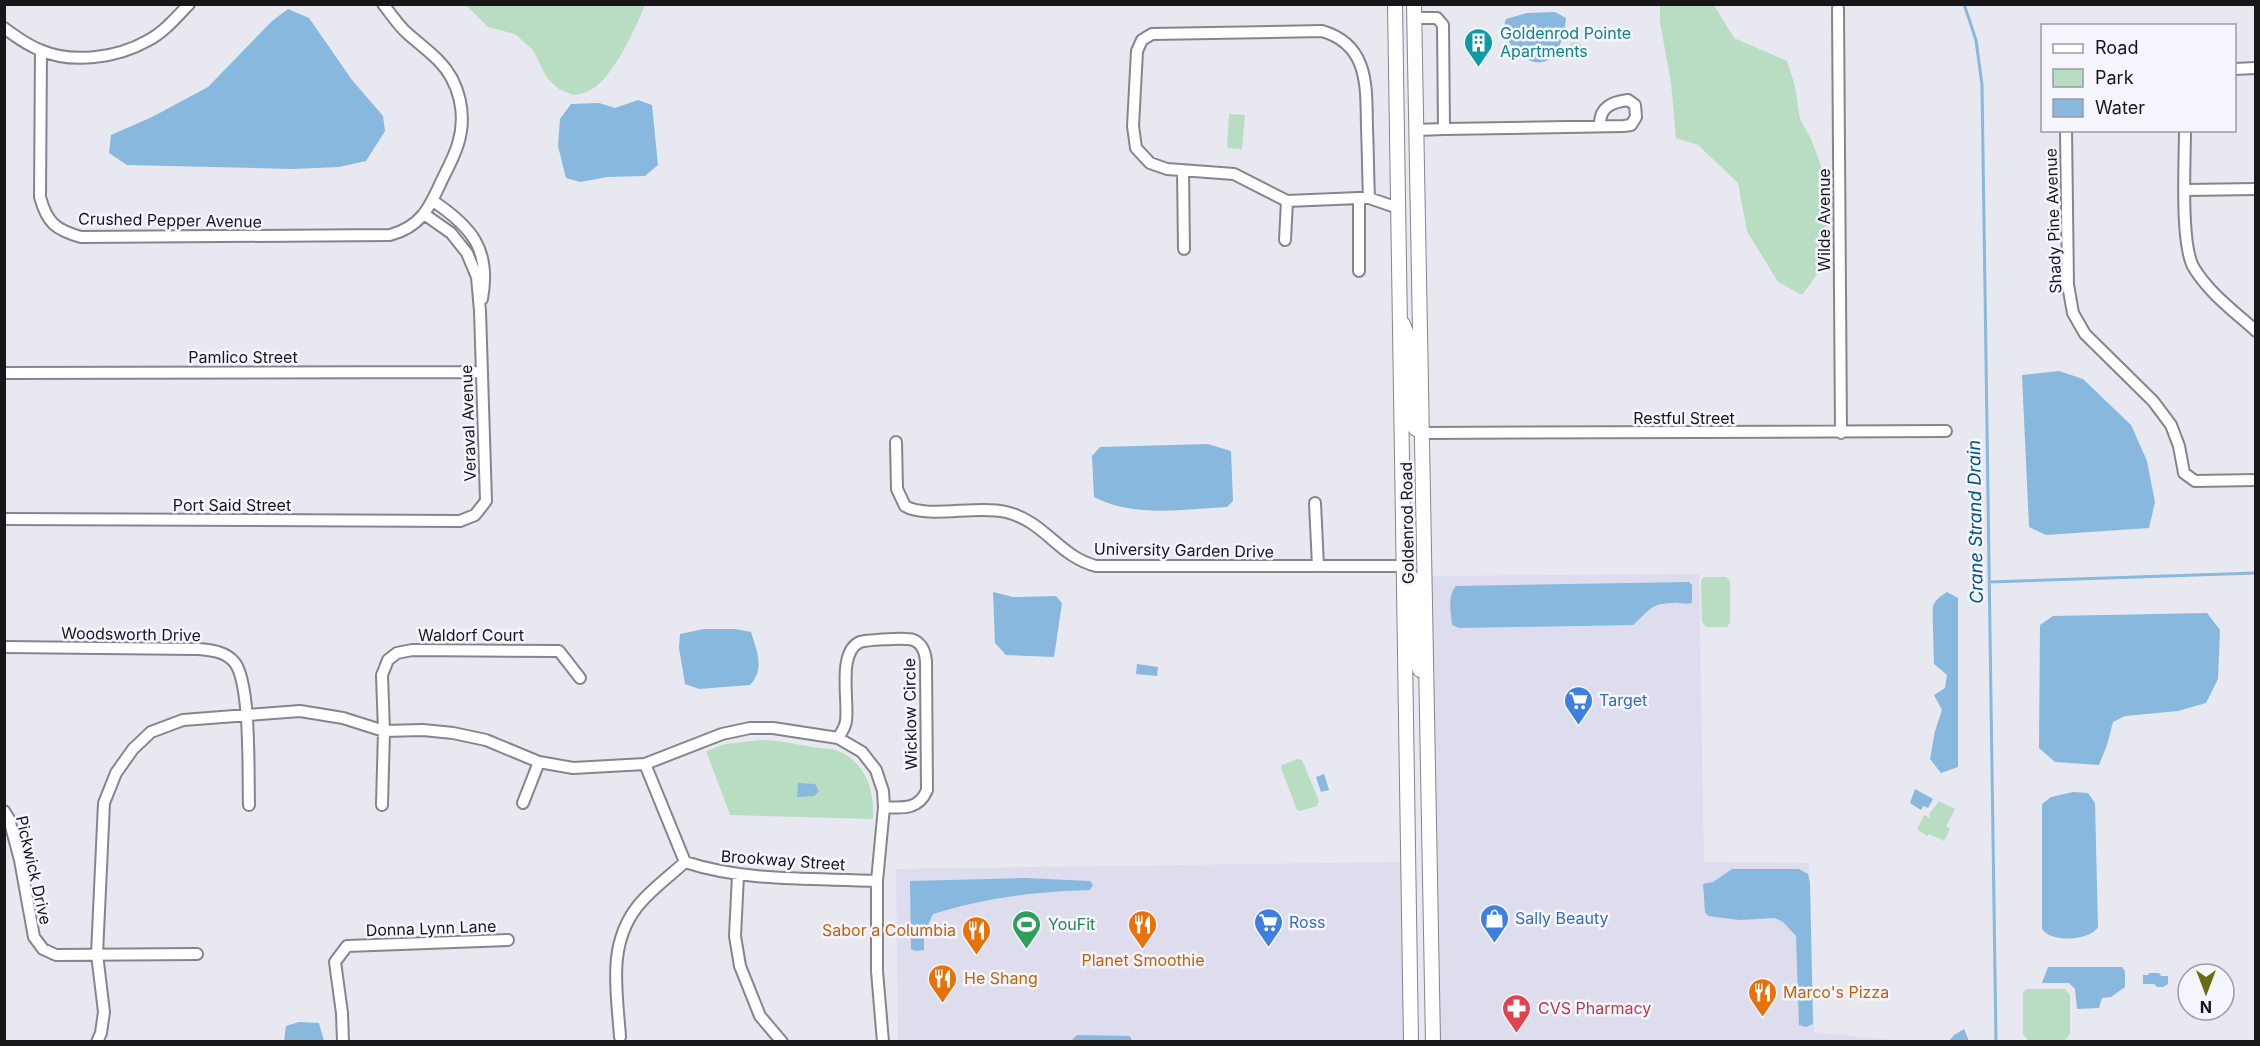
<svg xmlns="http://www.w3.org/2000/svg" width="2260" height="1046" font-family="Inter,sans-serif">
<rect width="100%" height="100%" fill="#e8e8f1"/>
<path fill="#dddded" d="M1699 574 1704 862 1809 863 1814 1032 1900 1041H1434L1426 576Z
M1404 862 1408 1041H898L896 869Z"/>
<path fill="#b8ddc2" d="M466 5H645C635 29 614 76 592 89 586 93 580 94 573 95L559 89 547 78 533 50 515 34 488 27Z
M1660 5H1714L1734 38 1787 61 1795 86 1800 119 1811 139 1827 182 1829 258 1802 295 1778 282 1747 231 1738 183 1698 145 1676 138 1671 83 1660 22Z
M1567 50a8 8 0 1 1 16 0a8 8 0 1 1-16 0Z
M1229 114 1245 115 1242 149 1227 148Z
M1704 577H1726L1730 581V622L1727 627H1706L1702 622 1701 581Z
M761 740C778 740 794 744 812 747 818 748 825 748 831 749 864 757 875 789 873 819L730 815 706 751 726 744Z
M1297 759 1302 760 1319 801 1317 806 1300 811 1297 810 1281 768 1282 765Z
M1939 801 1955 809 1946 826 1950 829 1944 841 1929 834 1927 836 1917 829 1924 815 1930 818 1929 814Z
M2026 989H2065L2070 995V1034L2065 1040H2028L2023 1034V993Z"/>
<path fill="#88b8de" d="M288 9 309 18 352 80 383 116 385 131 366 161 339 167 293 169 127 165 109 153 111 135 152 117 208 87 272 21Z
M1555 12 1566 18C1558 102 1494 46 1506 19L1527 13Z
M638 100 652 105 658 165 645 176 607 177 580 182 566 178 558 146 560 119 571 104 599 103 615 108Z
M2059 371 2083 379 2131 425 2147 461 2155 502 2149 528 2046 535 2029 527 2022 375Z
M1208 444 1231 451 1233 501 1227 507C1183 509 1134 518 1094 497L1092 456 1100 447Z
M1689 582 1692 585V603C1685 605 1681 602 1673 603 1650 603 1648 612 1633 625L1459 628 1452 625C1451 613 1447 596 1456 586Z
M993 592 1013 597 1056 596 1062 603 1054 657 1006 655 995 643Z
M1947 592 1958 598V767L1941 773 1930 759 1935 731 1942 710 1934 695 1945 688 1947 675 1934 664C1934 655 1932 609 1933 606 1936 599 1941 596 1947 592Z
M2207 613 2220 630 2218 679 2206 703 2178 711 2125 716 2113 722 2107 745 2099 765 2055 762 2039 748 2040 625 2053 616Z
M704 629H735L751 632C757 651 765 669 750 685L699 689 685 684 679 648 680 634Z
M1137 664 1158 667 1157 676 1136 674Z
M1324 774 1329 790 1321 792 1316 777Z
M798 783 815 784 819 791 814 796 797 797Z
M1915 789 1933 799 1928 808 1923 806 1921 810 1910 803Z
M2073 792 2088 793 2095 803 2098 927C2090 941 2051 943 2042 929V804L2051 797Z
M1732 869H1799L1808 874 1810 883 1813 1024 1806 1027 1799 1025 1796 936 1783 922 1775 918 1739 920 1708 916 1705 912 1703 884 1713 882Z
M1024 878 1090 881 1093 885 1090 890C1033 892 988 897 933 914L924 934V950L916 951 911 949 910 881Z
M2048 967H2122L2125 971V987L2111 997 2102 998 2099 1008 2077 1009 2075 989 2069 983H2042Z
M2149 973H2159L2161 976H2168V984L2163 987H2157L2154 984H2143V975H2148Z
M299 1022 319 1023 324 1041H284L286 1026Z
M1964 1029 1969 1041H1949L1954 1035Z
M1077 1035 1130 1036 1132 1041H1071Z"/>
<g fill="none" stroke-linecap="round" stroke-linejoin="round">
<path stroke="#88b8de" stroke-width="3" d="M1964 4 1976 40 1982 85 1996 1042
M1989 582 2256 573"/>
<defs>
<path id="minor" d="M1838 8 1841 433
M1414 18H1437L1443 25 1444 129 1416 130
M4 28C15 36 27 45 40 50 72 64 117 58 147 41 163 33 177 17 189 4
M41 51 40 197C47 223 56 230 81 237L390 235C420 227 429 209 441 182 447 170 454 157 458 144 467 115 460 82 438 60 428 50 417 42 407 33 398 25 391 14 383 4
M2234 69 2256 68
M1444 129 1624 126 1631 125 1636 117 1635 105 1628 100C1612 102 1599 107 1600 126
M2066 130 2068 285 2073 313 2085 334 2153 401 2171 425 2179 446 2184 473 2195 481 2256 480
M2185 130C2185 160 2180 246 2194 268 2209 293 2235 312 2256 331
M1183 170 1184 249
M2186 190 2256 189
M1359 198V271
M1369 198C1368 175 1368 151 1367 128 1366 88 1370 45 1322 31L1152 34 1142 40 1137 51 1133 126 1136 148 1150 163 1167 169 1234 174 1287 201 1359 198H1369L1398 208
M433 201C472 227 491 250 482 299
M1285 240 1287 201
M4 373 482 372
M1422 433 1946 431
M896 442 897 489 905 506C927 519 976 505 1006 512 1046 522 1058 556 1096 566H1404
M1315 503 1318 566
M4 519 460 521 475 515 486 501 480 311 477 277 467 253 451 233 424 214
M4 647 197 649C210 650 226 651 235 663 251 685 248 774 249 805
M838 738C841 733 845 728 846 721 849 701 837 652 860 642 866 640 900 638 907 639 920 639 925 650 926 661L927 790C919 810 902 808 884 807
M645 764 685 862C746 882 813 878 877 881
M523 803 539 762
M382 805 384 731 382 675 388 660 397 653 412 650 559 651 580 678
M4 811 9 819 20 860 34 937 43 949 56 955 197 954
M738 875 735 936 740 966 760 1016 782 1042
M620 1037C617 991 607 946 637 907 650 890 670 876 685 862
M97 1042 101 1033 104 1012 97 954 104 803 116 773 133 749 151 732 183 720 300 711 343 718 384 731 423 730 453 733 486 740 539 762 573 768 645 764 722 734 750 728H773L838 738 862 752 876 770 883 791 884 807 877 881V971L883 1042
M343 1042 342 1013 335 962 347 946 508 940"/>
<path id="major" d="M1395 4 1411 1042
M1414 4 1433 1042
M1403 324 1410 343V421L1416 429
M1408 572 1414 582 1416 658 1420 670"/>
</defs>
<use href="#minor" stroke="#85858d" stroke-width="14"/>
<use href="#major" stroke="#85858d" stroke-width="16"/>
<use href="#minor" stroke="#fff" stroke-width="10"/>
<use href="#major" stroke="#fff" stroke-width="14"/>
</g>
<defs>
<symbol id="building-pin" viewBox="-11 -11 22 30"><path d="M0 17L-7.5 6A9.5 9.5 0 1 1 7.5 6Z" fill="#0f9aa8" stroke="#f5f5fe"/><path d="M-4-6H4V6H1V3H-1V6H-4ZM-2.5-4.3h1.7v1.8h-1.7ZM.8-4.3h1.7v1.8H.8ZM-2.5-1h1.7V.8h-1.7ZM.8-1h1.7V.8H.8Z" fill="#fff"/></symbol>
<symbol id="supermarket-pin" viewBox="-11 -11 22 30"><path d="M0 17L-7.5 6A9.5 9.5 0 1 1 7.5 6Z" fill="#3f7fe0" stroke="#f5f5fe"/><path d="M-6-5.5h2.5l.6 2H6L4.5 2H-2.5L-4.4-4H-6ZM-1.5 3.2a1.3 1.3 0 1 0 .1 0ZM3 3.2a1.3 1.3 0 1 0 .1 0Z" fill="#fff"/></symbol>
<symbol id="shop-pin" viewBox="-11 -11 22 30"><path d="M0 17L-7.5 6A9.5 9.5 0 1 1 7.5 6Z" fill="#3f7fe0" stroke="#f5f5fe"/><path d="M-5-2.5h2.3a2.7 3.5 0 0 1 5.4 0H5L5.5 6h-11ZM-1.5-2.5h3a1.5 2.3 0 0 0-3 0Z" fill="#fff"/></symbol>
<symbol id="stadium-pin" viewBox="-11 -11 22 30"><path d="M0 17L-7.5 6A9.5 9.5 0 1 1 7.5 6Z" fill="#2e9e5b" stroke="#f5f5fe"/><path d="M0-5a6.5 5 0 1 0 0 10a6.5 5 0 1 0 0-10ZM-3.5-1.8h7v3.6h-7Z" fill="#fff"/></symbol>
<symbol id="restaurant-pin" viewBox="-11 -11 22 30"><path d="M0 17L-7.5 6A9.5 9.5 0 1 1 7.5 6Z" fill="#e8710a" stroke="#f5f5fe"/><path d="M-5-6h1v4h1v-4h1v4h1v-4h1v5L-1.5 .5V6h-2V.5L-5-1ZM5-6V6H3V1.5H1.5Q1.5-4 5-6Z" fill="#fff"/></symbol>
<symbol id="pharmacy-pin" viewBox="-11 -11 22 30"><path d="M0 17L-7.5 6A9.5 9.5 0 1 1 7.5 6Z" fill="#e0444e" stroke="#f5f5fe"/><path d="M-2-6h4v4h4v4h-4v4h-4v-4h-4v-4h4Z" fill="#fff"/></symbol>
</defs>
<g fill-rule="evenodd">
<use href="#building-pin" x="1462" y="26" width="33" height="45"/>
<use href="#supermarket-pin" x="1562" y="684" width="33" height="45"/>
<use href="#shop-pin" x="1478" y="902" width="33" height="45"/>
<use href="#supermarket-pin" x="1252" y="906" width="33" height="45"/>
<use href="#stadium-pin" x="1010" y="908" width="33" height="45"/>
<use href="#restaurant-pin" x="1126" y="908" width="33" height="45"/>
<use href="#restaurant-pin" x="960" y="914" width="33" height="45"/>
<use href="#restaurant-pin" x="926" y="962" width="33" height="45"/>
<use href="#restaurant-pin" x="1746" y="976" width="33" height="45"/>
<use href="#pharmacy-pin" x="1500" y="992" width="33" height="45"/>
</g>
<g text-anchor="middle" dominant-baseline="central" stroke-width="5" stroke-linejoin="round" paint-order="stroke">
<g font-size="16" fill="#0d838f" stroke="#f5f5fe" text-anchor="start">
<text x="1500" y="33">Goldenrod Pointe<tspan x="1500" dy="18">Apartments</tspan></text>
</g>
<g font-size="16" fill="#17171a" stroke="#f5f5fe">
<text transform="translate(170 220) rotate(1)">Crushed Pepper Avenue</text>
<text transform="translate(1824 220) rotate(-90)">Wilde Avenue</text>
<text transform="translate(2053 221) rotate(-92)">Shady Pine Avenue</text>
<text x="243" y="357">Pamlico Street</text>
<text x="1684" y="418">Restful Street</text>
<text transform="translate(468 423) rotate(-92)">Veraval Avenue</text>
<text x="232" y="505">Port Said Street</text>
<text transform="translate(1407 523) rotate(-91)">Goldenrod Road</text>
<text transform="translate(1184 550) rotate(1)">University Garden Drive</text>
<text transform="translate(131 634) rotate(1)">Woodsworth Drive</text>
<text x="471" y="635">Waldorf Court</text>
<text transform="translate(910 714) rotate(-91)">Wicklow Circle</text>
<text transform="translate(783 860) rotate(4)">Brookway Street</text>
<text transform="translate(34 870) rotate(77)">Pickwick Drive</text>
<text transform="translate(431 928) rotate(-2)">Donna Lynn Lane</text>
</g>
<g font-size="16" fill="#366cbe" stroke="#f5f5fe" text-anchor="start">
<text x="1599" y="700">Target</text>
<text x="1515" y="918">Sally Beauty</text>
<text x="1289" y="922">Ross</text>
</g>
<g font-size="16" fill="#27864d" stroke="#f5f5fe" text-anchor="start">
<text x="1048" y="924">YouFit</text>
</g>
<g font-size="16" fill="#c56008" stroke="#f5f5fe" text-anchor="start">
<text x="956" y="930" text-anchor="end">Sabor a Columbia</text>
<text x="1143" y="960" text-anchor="middle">Planet Smoothie</text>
<text x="964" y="978">He Shang</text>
<text x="1783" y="992">Marco's Pizza</text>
</g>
<g font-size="16" fill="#be3a42" stroke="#f5f5fe" text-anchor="start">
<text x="1538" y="1008">CVS Pharmacy</text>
</g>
<g font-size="18" font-style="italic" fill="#005484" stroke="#f5f5fe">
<text transform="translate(1975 522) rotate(-91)">Crane Strand Drain</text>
</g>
</g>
<rect width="2260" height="1046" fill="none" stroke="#17171a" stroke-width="12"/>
<rect x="2041" y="24" width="195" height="108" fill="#f5f5fe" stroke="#9c9ca3" stroke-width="1.5"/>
<rect x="2053" y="44" width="30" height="9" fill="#ffffff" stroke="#9c9ca3" stroke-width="1.5"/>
<text x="2095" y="54" font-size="18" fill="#17171a">Road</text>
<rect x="2053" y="69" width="30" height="18" fill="#b8ddc2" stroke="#9c9ca3" stroke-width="1.5"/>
<text x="2095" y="84" font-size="18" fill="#17171a">Park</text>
<rect x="2053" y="99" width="30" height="18" fill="#88b8de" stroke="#9c9ca3" stroke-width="1.5"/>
<text x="2095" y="114" font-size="18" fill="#17171a">Water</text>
<g transform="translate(2206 992) rotate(180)"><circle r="28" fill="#f5f5fe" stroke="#9c9ca3" stroke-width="1.5"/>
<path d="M0-4.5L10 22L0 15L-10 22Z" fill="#696d10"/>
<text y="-9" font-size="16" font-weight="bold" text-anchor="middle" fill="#17171a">N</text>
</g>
</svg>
